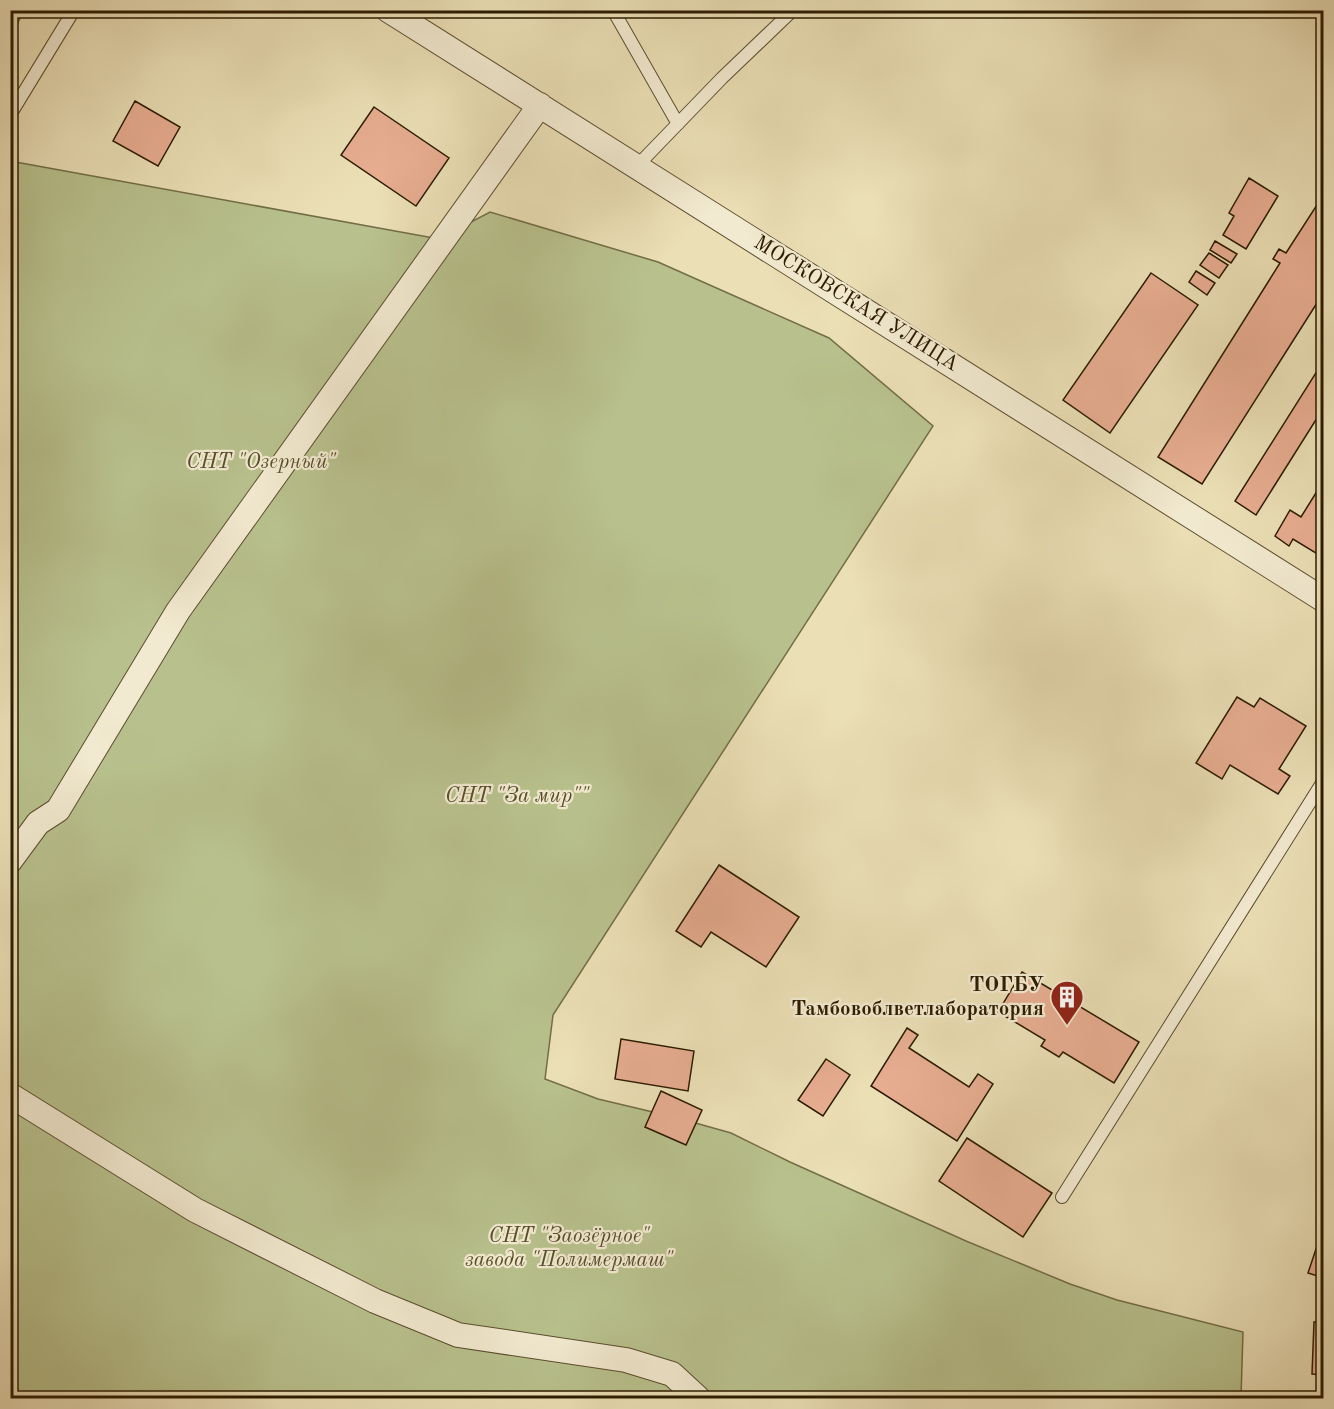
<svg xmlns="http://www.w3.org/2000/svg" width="1334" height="1409" font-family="'Old Standard TT',serif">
<rect width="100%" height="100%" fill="#ebdfb6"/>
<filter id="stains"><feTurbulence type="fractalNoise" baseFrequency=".00333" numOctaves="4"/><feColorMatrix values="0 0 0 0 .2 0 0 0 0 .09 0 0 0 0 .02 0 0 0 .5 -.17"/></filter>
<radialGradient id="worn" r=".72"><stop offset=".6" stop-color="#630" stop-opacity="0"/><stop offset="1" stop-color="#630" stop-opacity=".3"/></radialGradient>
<path fill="#b8c18d" stroke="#726e47" stroke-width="1.5" d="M11 10 24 11 11 36 10 11Z
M10 161 439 239 490 212 658 262 829 338 933 426 553 1015 545 1079 598 1099 674 1117 731 1133 790 1162 966 1241 1070 1284 1117 1300 1243 1332 1241 1398H11Z"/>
<path fill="#e7ad91" stroke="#2d1c01" stroke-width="1.5" d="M135 101 180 127 158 166 113 141Z
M374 107 449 158 416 206 341 155Z
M1249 178 1278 196 1246 249 1223 235 1234 216 1229 213Z
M1324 194V292L1202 484 1158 457 1280 263 1273 259 1279 249 1286 253Z
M1215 241 1237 254 1231 263 1210 250Z
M1209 253 1228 265 1219 278 1200 265Z
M1196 271 1215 283 1207 295 1189 282Z
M1151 273 1198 305 1110 433 1063 400Z
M1324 360V407L1256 515 1235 501Z
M1324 480V558L1293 539 1289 546 1275 536 1290 510 1301 517Z
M1237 697 1254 707 1260 698 1306 726 1279 769 1290 776 1278 794 1230 765 1222 779 1196 763Z
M719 865 799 917 766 967 711 932 701 947 676 931Z
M1022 972 1139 1042 1114 1083 1063 1052 1059 1057 1041 1046 1045 1040 998 1012Z
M907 1028 918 1035 909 1048 969 1087 978 1074 993 1084 957 1141 871 1086Z
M621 1039 694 1051 688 1091 615 1079Z
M826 1059 850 1075 823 1116 798 1100Z
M661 1091 702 1110 686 1145 645 1127Z
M967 1138 1052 1193 1023 1237 939 1181Z
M1324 1154V1174L1318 1172Z
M1324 1225V1278L1308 1273Z
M1314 1322H1324V1375L1312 1374Z"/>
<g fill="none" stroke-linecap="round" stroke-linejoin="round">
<defs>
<path id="service" d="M613 10 678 124
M10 115 74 10
M637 166 722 78 793 10
M1062 1197 1324 780"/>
<path id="minor" d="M388 10 1324 600
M10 861 38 823 58 810 178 611 540 105
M10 1095 195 1210 375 1301 458 1335 626 1360 672 1374 698 1398"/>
</defs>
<use href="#service" stroke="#5c4d2e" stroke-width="14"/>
<use href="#minor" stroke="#5c4d2e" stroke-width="26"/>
<use href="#service" stroke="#f2ead0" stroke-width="12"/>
<use href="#minor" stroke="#f2ead0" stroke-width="24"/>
</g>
<defs>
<symbol id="building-pin" viewBox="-11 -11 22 30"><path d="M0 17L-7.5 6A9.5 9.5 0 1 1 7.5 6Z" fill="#8f2418" stroke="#f2ead0"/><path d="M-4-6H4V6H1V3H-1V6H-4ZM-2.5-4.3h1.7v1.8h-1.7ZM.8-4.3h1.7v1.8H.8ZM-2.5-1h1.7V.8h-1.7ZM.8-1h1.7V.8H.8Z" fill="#fff"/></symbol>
</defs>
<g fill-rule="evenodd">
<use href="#building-pin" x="1048" y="978" width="38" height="52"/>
</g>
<g text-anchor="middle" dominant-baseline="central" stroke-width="4.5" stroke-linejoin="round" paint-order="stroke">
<g font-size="21" fill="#2d1c01" stroke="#f2ead0">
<text transform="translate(856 304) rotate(32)">МОСКОВСКАЯ УЛИЦА</text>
</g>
<g font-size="21" font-style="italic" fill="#574e2b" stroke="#f2ead0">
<text x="261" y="462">СНТ "Озерный"</text>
<text x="517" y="796">СНТ "За мир""</text>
<text x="569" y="1236">СНТ "Заозёрное"<tspan x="569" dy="24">завода "Полимермаш"</tspan></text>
</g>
<g font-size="21" font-weight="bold" fill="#2d1c01" stroke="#f2ead0" text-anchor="end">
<text x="1044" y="985">ТОГБУ<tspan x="1044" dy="24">Тамбовоблветлаборатория</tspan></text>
</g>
</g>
<rect width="1334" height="1409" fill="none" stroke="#ebdfb6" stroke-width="36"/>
<rect x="12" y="12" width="1310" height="1385" fill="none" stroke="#2d1c01" stroke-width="3"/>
<rect x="18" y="18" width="1298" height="1373" fill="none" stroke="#2d1c01" stroke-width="1.5"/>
<rect width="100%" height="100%" filter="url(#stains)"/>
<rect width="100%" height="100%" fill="url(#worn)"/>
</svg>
